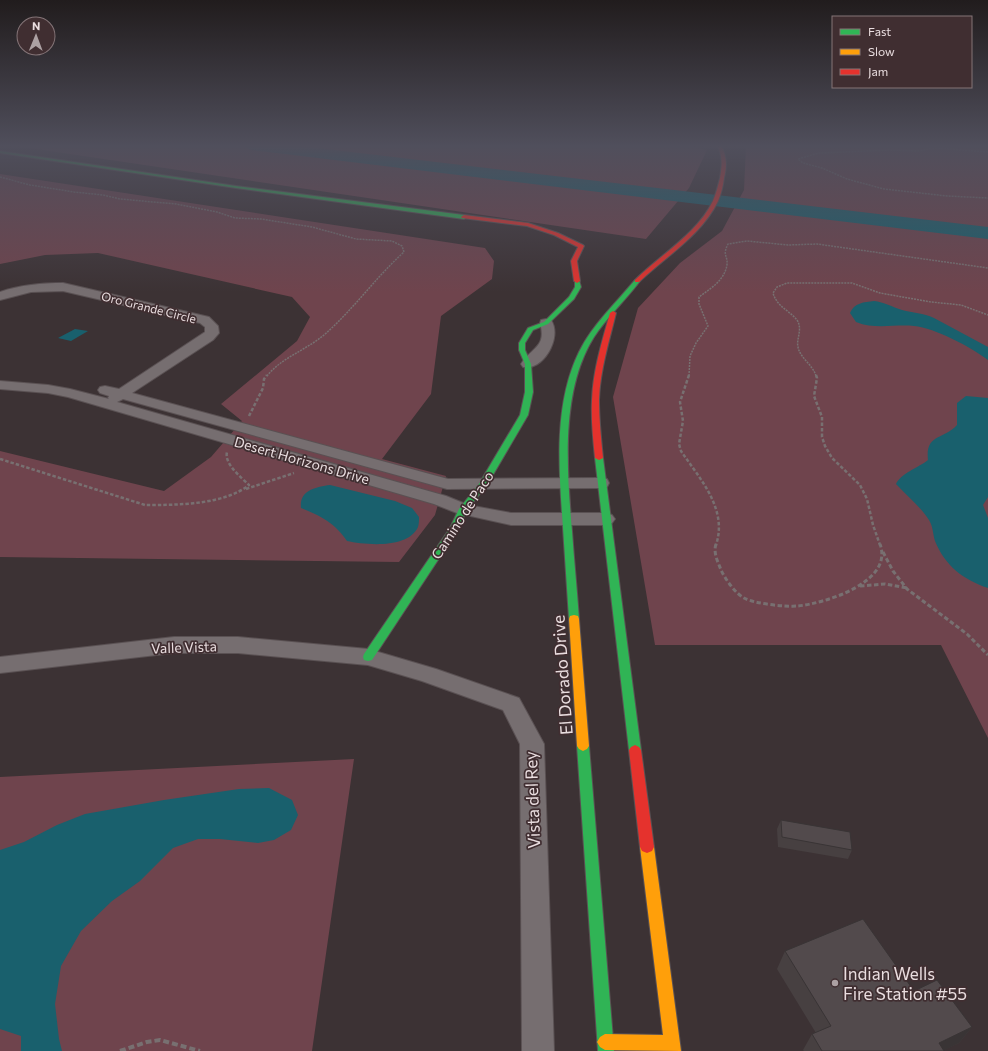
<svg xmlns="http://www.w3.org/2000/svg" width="988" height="1051" font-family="Commissioner,sans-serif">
<rect width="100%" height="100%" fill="#3c3234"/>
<path fill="#6f444d" d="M9 145 689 146 707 150 689 188 646 239Z
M746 145 988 146V738L941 645H655L613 397 638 308 680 263 722 231 744 190Z
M0 174 485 248 494 261 492 279 441 316 431 394 382 459 446 476 435 515 399 562 0 557V451L164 491 211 457 242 421 221 404 297 341 310 317 292 297 98 253 45 255 0 264Z
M354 759 312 1051H0V777Z"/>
<path fill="#19606d" d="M874 301C884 302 892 307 902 310 913 313 923 313 934 318L988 347V360C971 347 935 328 914 326 894 324 876 330 856 322L850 313C854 303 864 302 874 301Z
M75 329 88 331 71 341 58 338Z
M966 396 988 398V497L983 505 988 518V588C964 580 945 566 935 541 933 535 933 526 929 520 921 507 907 496 896 484 901 473 918 468 928 460 925 434 943 440 957 425V403Z
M330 485 395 501 412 508 419 517C419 520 419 524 418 527 408 549 366 545 347 541 335 523 321 516 301 508 299 490 316 487 330 485Z
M269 788 292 800 298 815 291 830 274 840 258 843 220 839H198L173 848 140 881 112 901 81 931 61 966 55 1004 59 1039 62 1051H21V1036L0 1029V850L24 842 57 825 85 814 164 800 239 789Z"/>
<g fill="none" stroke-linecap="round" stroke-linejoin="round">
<path fill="#19606d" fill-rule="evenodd" d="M244 145H292L988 227V239L252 150 247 148Z"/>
<defs>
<path id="street" d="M63 283 209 317 218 326 219 333 213 340 132 393 448 479 601 478 607 479 609 483 607 487 601 488 447 489 123 399 117 402 446 496 468 505 511 513H606L612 515 615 519 612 523 606 525H511L457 513 434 504 68 397 48 393 0 389V381L48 385 70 389 109 399 108 398 109 396 100 393 98 390 100 387 105 386 119 389 205 332V327L200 323 63 291 31 292 0 300V292C20 285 42 283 63 283Z
M546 319 551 320C563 338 542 372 523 367L521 364C532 347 547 347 540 323L541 320Z
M174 637H238L368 649 436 669 519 698 544 744 554 1051H522L520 744 503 710 422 681 368 665 238 653H174L0 673V657Z"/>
<path id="fast" d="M0 151 236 186 464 215 467 217 464 219 236 188 0 153Z
M575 280H579L581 287 574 299 548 324 533 330 525 343V350L531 364 533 392 528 415 487 485 467 510 459 528 372 660 368 661 364 660 363 657 364 654 450 528 459 509 479 484 520 415 525 392V364L519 350V343L528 328 544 322 569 297 575 287Z
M635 280 640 281C626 300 606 318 594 337 560 391 567 471 572 531 574 560 577 590 579 619L578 622H570L569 619C567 589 565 558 563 528 559 471 553 405 579 352 592 325 616 303 635 280Z
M596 456H599L603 458 641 750 639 753 635 755 631 753 629 750 595 458Z
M583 741 587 743 589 746 614 1051H598L577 746 579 743Z"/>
<path id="slow" d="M574 615 578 616 579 619 589 746 587 749 583 751 579 749 577 746 569 619 570 616Z
M647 841 652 843 654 847 681 1051 605 1050 600 1047 597 1042 600 1037 605 1034 663 1035 640 847 642 843Z"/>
<path id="jam" d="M717 145H721C727 156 727 166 724 178 723 186 721 194 718 201 702 235 665 257 639 282H635V280C660 255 697 234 713 201 716 194 718 186 720 178 722 166 723 156 717 145Z
M464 215 528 223 558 233 583 245 584 246 577 261 580 281 577 283 574 281 571 261 578 247 554 235 527 226 462 218 461 217Z
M613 311 616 313C609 342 600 370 599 400 599 419 601 439 603 458L599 460 595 458C593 439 591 419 592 400 593 370 602 342 610 313Z
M635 745 639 747 641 750 654 847 652 851 647 853 642 851 640 847 629 750 631 747Z"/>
</defs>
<use href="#street" stroke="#5a5153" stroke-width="2"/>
<use href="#fast" stroke="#5a5153" stroke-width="2"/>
<use href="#slow" stroke="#5a5153" stroke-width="2"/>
<use href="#jam" stroke="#5a5153" stroke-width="2"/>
<path stroke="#787071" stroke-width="1.5" stroke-dasharray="2 1" stroke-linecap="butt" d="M988 152 936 148 917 151 890 150 819 153 798 159 803 163 822 168 847 179 884 189 947 196 988 198
M0 177 30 185 74 192 103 195 120 199 176 204 217 212 235 218 261 219 312 227 356 239 392 241 402 246 404 252C375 278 353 310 324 335 306 350 281 358 267 376
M689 376 690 356 696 343 708 326 699 304V297C711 288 724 281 727 265 728 255 722 256 728 244L747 241 788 245 817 244 988 268
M816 376C813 365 800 358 798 347 796 339 803 329 797 320 789 310 777 307 773 293L777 287 787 283H852L880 293 931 302 961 305 988 315"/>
<path stroke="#787071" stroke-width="2.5" stroke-dasharray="3.5 2" stroke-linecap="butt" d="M689 375 680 402 683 421 679 444 681 451C700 479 728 509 716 545
M816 375 817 378 814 396 822 417V437L825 446 832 458 860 485 867 499 873 525 880 545
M249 416 263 388 264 379 267 375
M0 459 145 505C176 505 224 505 249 485 241 477 224 464 227 452
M246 489 294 473"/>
<path stroke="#787071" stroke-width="3" stroke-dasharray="4.5 2.5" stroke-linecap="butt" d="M716 544C713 553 718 562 721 570 726 580 735 593 744 598 755 604 786 607 798 606 826 603 894 582 880 544
M883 552 893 571 907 589 967 634 988 655
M860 586 885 584 907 588"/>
<path stroke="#787071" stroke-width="4" stroke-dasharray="6 3" stroke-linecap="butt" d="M120 1051 147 1042 160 1040 200 1051"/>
<use href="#street" fill="#766e70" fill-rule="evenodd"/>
<use href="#fast" fill="#30b455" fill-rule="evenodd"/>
<use href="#slow" fill="#ff9f0a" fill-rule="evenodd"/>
<use href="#jam" fill="#e5322d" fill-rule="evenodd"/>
</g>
<path fill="#474041" d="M781 820 852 850 848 859 778 847 777 829Z
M785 951 914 991 972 1027 959 1043 944 1050V1051H804L803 1050 812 1034 816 1033 777 969Z"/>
<path fill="#393435" d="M972 1027 959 1043 943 1051 939 1043Z"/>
<path fill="#524a4c" stroke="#393435" d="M781 820 850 832 852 850 782 837Z
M863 919 914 991 937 980 972 1027 939 1043 944 1051H822L812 1034 831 1026 785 951Z"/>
<linearGradient id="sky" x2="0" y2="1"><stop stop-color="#211c1d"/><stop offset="0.5" stop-color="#504f5c"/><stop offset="1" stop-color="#504f5c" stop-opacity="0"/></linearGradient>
<rect width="988" height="292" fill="url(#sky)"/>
<circle fill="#aca1a3" stroke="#402e31" stroke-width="1.5" cx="835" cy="983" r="4"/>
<g text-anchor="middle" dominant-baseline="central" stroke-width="3.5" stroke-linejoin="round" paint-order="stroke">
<g font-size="12" fill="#e9dddf" stroke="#402e31">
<text transform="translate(149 307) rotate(14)">Oro Grande Circle</text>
</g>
<g font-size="14" fill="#e9dddf" stroke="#402e31">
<text transform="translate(302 460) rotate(16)">Desert Horizons Drive</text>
<text transform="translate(462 515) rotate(-57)">Camino de Paco</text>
<text transform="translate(184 647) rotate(-2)">Valle Vista</text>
</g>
<g font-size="17" fill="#e9dddf" stroke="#402e31">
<text transform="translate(562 675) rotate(-94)">El Dorado Drive</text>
<text transform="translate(532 800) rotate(-92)">Vista del Rey</text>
</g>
<g font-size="17" fill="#e9dddf" stroke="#402e31" text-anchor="start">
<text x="843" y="973">Indian Wells<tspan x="843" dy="20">Fire Station #55</tspan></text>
</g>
</g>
<rect x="832" y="16" width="140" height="72" fill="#402e31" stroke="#847477"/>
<rect x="840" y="29" width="20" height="6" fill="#30b455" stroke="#847477"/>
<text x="868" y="36" font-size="12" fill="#e9dddf">Fast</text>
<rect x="840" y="49" width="20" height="6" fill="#ff9f0a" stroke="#847477"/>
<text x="868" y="56" font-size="12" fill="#e9dddf">Slow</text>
<rect x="840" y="69" width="20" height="6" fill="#e5322d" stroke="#847477"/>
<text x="868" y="76" font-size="12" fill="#e9dddf">Jam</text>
<g transform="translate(36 36) rotate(1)"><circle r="19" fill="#402e31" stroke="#847477"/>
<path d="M0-3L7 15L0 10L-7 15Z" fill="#aca1a3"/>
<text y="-6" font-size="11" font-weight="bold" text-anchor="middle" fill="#e9dddf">N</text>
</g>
</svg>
